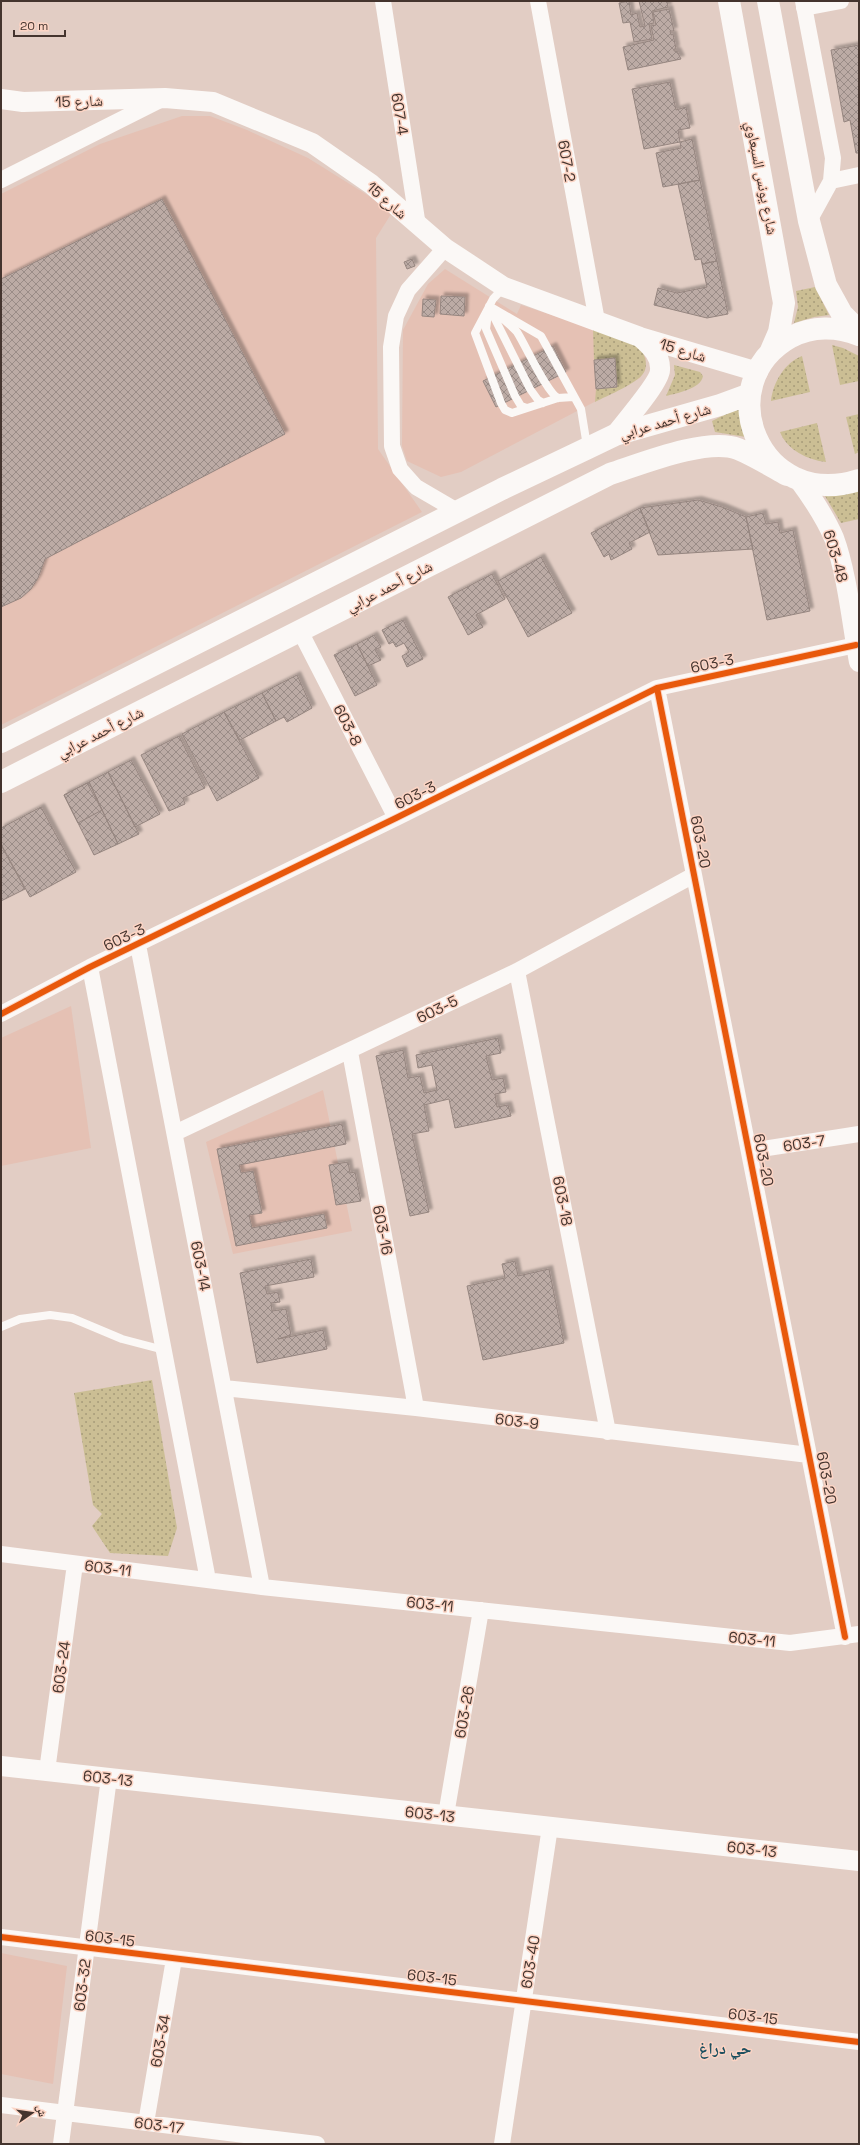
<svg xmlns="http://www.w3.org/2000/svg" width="860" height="2145" font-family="'Space Grotesk','Noto Naskh Arabic',sans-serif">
<defs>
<pattern id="grass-dots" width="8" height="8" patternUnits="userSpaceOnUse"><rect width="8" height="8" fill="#cbbe94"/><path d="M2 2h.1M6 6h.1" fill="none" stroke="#a69b79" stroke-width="1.8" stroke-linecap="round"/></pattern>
<pattern id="building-cross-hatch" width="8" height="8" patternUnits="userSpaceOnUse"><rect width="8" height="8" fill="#bcaba5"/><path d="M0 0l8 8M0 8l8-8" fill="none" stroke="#9a8c87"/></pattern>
<filter id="shadow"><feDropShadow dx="3.5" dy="-3.5" stdDeviation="1" flood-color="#0004"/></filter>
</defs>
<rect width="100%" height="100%" fill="#e2cdc4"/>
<path fill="#e5c1b4" d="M182 116H210L247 130 308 158 393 211 376 238 378 449 422 512 1 725V194L100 144Z
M445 269 517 314 521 305 610 334 646 358 645 370 640 378 461 472 441 477 407 461 402 446 403 330 428 284Z
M71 1006 91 1148 1 1166V1038Z
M323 1090 352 1231 233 1254 206 1142Z
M1 1953 67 1966 53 2084 1 2074Z"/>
<path fill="url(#grass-dots)" d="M815 287 829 315 814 317 794 323 798 307 796 291Z
M593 329 639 345C643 353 648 360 645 370 642 382 606 396 595 402L596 389 617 387 615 358 594 360Z
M832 345 843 348 859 356V381L840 385Z
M802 356 810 392 771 401C773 383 784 363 802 356Z
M674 365 700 372 703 376C701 389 677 393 666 396L675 375Z
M740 407 746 437 715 432 712 421Z
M859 414V452L855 454 846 417Z
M817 423 826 462C808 460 787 450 780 432Z
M859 489V519L841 523 825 496Z
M152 1380 177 1528 168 1556 110 1553 92 1526 102 1514 93 1505 74 1393Z"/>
<path fill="url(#building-cross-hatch)" stroke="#968680" filter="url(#shadow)" d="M629 1 631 15 637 13 640 27 645 26 639 1H667L668 7 652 11 654 23 649 24 652 39 634 42 630 22 623 23 619 3Z
M669 9 674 31H670L671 35 673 34 676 49H674V51H677L681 59 628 70 623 47 654 40 651 26 656 25 653 12Z
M859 45V153H856L850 120 844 122 831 50Z
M670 82 676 110 686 107 690 128 678 130 680 142 644 149 632 89Z
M692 139 700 180 663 187 656 153 681 148 680 142Z
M700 180 717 261 702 264 701 259 695 260 678 184Z
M162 199 285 434 45 559 38 578 31 589 21 598 1 607V279Z
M412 259 415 266 407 269 404 262Z
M717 261 728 314 707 318 654 305 658 288 677 293 707 287 702 264Z
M441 296 465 297 464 316 440 314Z
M423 299 436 300 434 317 422 316Z
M553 346 566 372 496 407 483 381Z
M615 358 617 387 596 389 594 360Z
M698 500 722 507 746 517 753 549 658 555 640 508Z
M640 508 650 532 629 543 632 549 611 560 609 554 604 557 591 533Z
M763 513 766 524 778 522 780 533 793 530 810 611 767 620 746 517Z
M541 557 572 613 528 637 498 581Z
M492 574 505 599 476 615 483 627 468 635 448 597Z
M403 620 423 659 407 667 402 656 409 652 404 643 396 647 393 642 389 644 382 630Z
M374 635 381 647 375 650 381 660 368 666 357 644Z
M357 644 377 685 355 696 334 655Z
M297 675 312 708 287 722 284 717 276 721 262 693Z
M262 693 276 721 240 740 224 712Z
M224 712 259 778 217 801 182 734Z
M179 736 205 788 183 798 185 804 169 811 141 755Z
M131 760 160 814 135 827 108 772Z
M108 772 139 834 118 844 89 782Z
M89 782 118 844 94 855 64 795Z
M87 783 102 810 78 823 64 795Z
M41 807 76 872 30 897 1 844V828Z
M1 845 25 889 1 901Z
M498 1038 501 1053 486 1056 492 1080 503 1078 506 1092 495 1094 497 1107 508 1105 511 1116 455 1128 449 1099 424 1105 429 1131 412 1134 429 1212 410 1216 376 1056 403 1050 408 1078 420 1076 424 1093 437 1090 432 1065 418 1068 416 1055Z
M342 1124 346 1144 239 1165 241 1173 253 1171 262 1213 249 1215 252 1228 324 1214 327 1228 236 1246 217 1149Z
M348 1162 350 1173 355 1172 361 1201 336 1205 329 1165Z
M311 1259 314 1277 265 1286 267 1294 278 1292 280 1302 271 1303 272 1311 286 1309 291 1335 278 1339 323 1330 327 1349 257 1363 240 1273Z
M515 1261 518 1276 549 1269 564 1343 483 1360 467 1286 505 1278 502 1264Z"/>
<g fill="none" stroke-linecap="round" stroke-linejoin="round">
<path stroke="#fbf8f6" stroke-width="8" d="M504 287 493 299 475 333 501 403 505 410 512 413 558 398 573 397
M489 306 541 336 581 409 587 446
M489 307 530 389 538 400 543 403
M488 313 486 329 515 396 521 406 527 408
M501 317C506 322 513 327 517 332 526 346 547 393 558 398
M1 1327 20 1319 50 1315 72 1318 122 1339 164 1350"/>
<path stroke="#fbf8f6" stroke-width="16" d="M383 1 418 226
M538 1 597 321
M803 1 833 158 831 181 809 221
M804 8 841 1
M1 180 162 99
M831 181 859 175
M445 248 408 290 396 316 391 347 392 446 400 469 416 487 457 511
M300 631 396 818
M657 688 845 1637
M138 945 262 1587
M90 967 208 1580
M517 971 608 1432
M1 1014 90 967 396 818 657 688 856 645
M350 1052 416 1408
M175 1133 517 971 694 875
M749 1151 859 1134
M224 1388 416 1408 809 1455
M1 1554 262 1587 790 1643 859 1634
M47 1771 75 1564
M446 1815 481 1610
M1 1937 859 2042
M1 2105 317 2144
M146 2123 174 1959
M61 2144 109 1778
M502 2144 550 1827"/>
<path stroke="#fbf8f6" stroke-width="20" d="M1 99 23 102 165 98 213 102 312 143 371 184 445 248 504 287 640 337 758 372
M615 435C624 423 660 382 660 370 661 355 650 346 640 337
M799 480C813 499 825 517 834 538 847 573 852 624 859 662
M1 1766 859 1861"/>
<path stroke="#fbf8f6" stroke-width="22" d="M729 1 784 303 779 332 770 353
M768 1 809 221 826 285 842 314 859 331
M859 335C837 326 812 326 791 337 708 383 759 512 859 480
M1 742 502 489 588 448 615 435 720 405 750 394
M1 782 610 474C641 464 707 437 738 449 755 456 771 466 787 475"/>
<defs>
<path id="cycleway" d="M657 688 845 1637
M1 1014 90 967 396 818 657 688 856 645
M1 1937 859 2042"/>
</defs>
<use href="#cycleway" stroke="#fcd4c4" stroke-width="8"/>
<use href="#cycleway" stroke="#e8590c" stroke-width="6"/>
</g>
<g text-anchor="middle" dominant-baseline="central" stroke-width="3" stroke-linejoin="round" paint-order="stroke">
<g font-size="15" fill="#44342e" stroke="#fcd4c4">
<text transform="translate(79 101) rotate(-2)">شارع 15</text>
<text transform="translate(400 114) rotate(81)">607-4</text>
<text transform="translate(567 161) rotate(80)">607-2</text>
<text transform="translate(762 178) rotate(79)">شارع يونس السبعاوي</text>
<text transform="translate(387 200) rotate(41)">شارع 15</text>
<text transform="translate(683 350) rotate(17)">شارع 15</text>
<text transform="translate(665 421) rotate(-16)">شارع أحمد عرابي</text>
<text transform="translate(836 556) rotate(74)">603-48</text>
<text transform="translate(389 586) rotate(-27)">شارع أحمد عرابي</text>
<text transform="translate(712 663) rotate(-12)">603-3</text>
<text transform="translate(348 725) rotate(63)">603-8</text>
<text transform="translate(100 732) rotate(-27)">شارع أحمد عرابي</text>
<text transform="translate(415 795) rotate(-27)">603-3</text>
<text transform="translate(701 842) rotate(79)">603-20</text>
<text transform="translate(124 937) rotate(-25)">603-3</text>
<text transform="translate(437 1009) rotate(-26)">603-5</text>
<text transform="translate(804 1143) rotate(-9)">603-7</text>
<text transform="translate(764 1160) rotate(79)">603-20</text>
<text transform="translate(563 1201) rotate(79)">603-18</text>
<text transform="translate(383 1230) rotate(79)">603-16</text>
<text transform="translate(201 1266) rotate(79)">603-14</text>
<text transform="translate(517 1421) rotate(7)">603-9</text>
<text transform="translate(827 1478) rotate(79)">603-20</text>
<text transform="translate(108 1568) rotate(7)">603-11</text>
<text transform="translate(430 1604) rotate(6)">603-11</text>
<text transform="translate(752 1639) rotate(6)">603-11</text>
<text transform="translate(61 1667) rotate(-82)">603-24</text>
<text transform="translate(464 1712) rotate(-80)">603-26</text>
<text transform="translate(108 1778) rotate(6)">603-13</text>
<text transform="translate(430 1814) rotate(6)">603-13</text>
<text transform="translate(752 1849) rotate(6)">603-13</text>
<text transform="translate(110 1938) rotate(7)">603-15</text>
<text transform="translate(530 1962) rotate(-81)">603-40</text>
<text transform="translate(432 1977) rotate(7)">603-15</text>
<text transform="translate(82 1985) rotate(-83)">603-32</text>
<text transform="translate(753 2016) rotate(7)">603-15</text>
<text transform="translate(160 2041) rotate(-80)">603-34</text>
<text transform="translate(159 2125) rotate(7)">603-17</text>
</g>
<g font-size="16" font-weight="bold" fill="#1c5060" stroke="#fcd4c4">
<text x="725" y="2048">حي دراغ</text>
</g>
</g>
<rect width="860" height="2145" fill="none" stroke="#44342e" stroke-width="4"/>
<g transform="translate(32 2113) rotate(77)" stroke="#fcd4c4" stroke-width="3" paint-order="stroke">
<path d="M0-3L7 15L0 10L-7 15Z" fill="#44342e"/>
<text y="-6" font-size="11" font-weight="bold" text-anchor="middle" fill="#44342e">ش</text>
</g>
<path d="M14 30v6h51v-6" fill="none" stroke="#44342e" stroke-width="2"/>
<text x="20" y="30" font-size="12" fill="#44342e" stroke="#fcd4c4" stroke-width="3" paint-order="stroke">20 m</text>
</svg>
